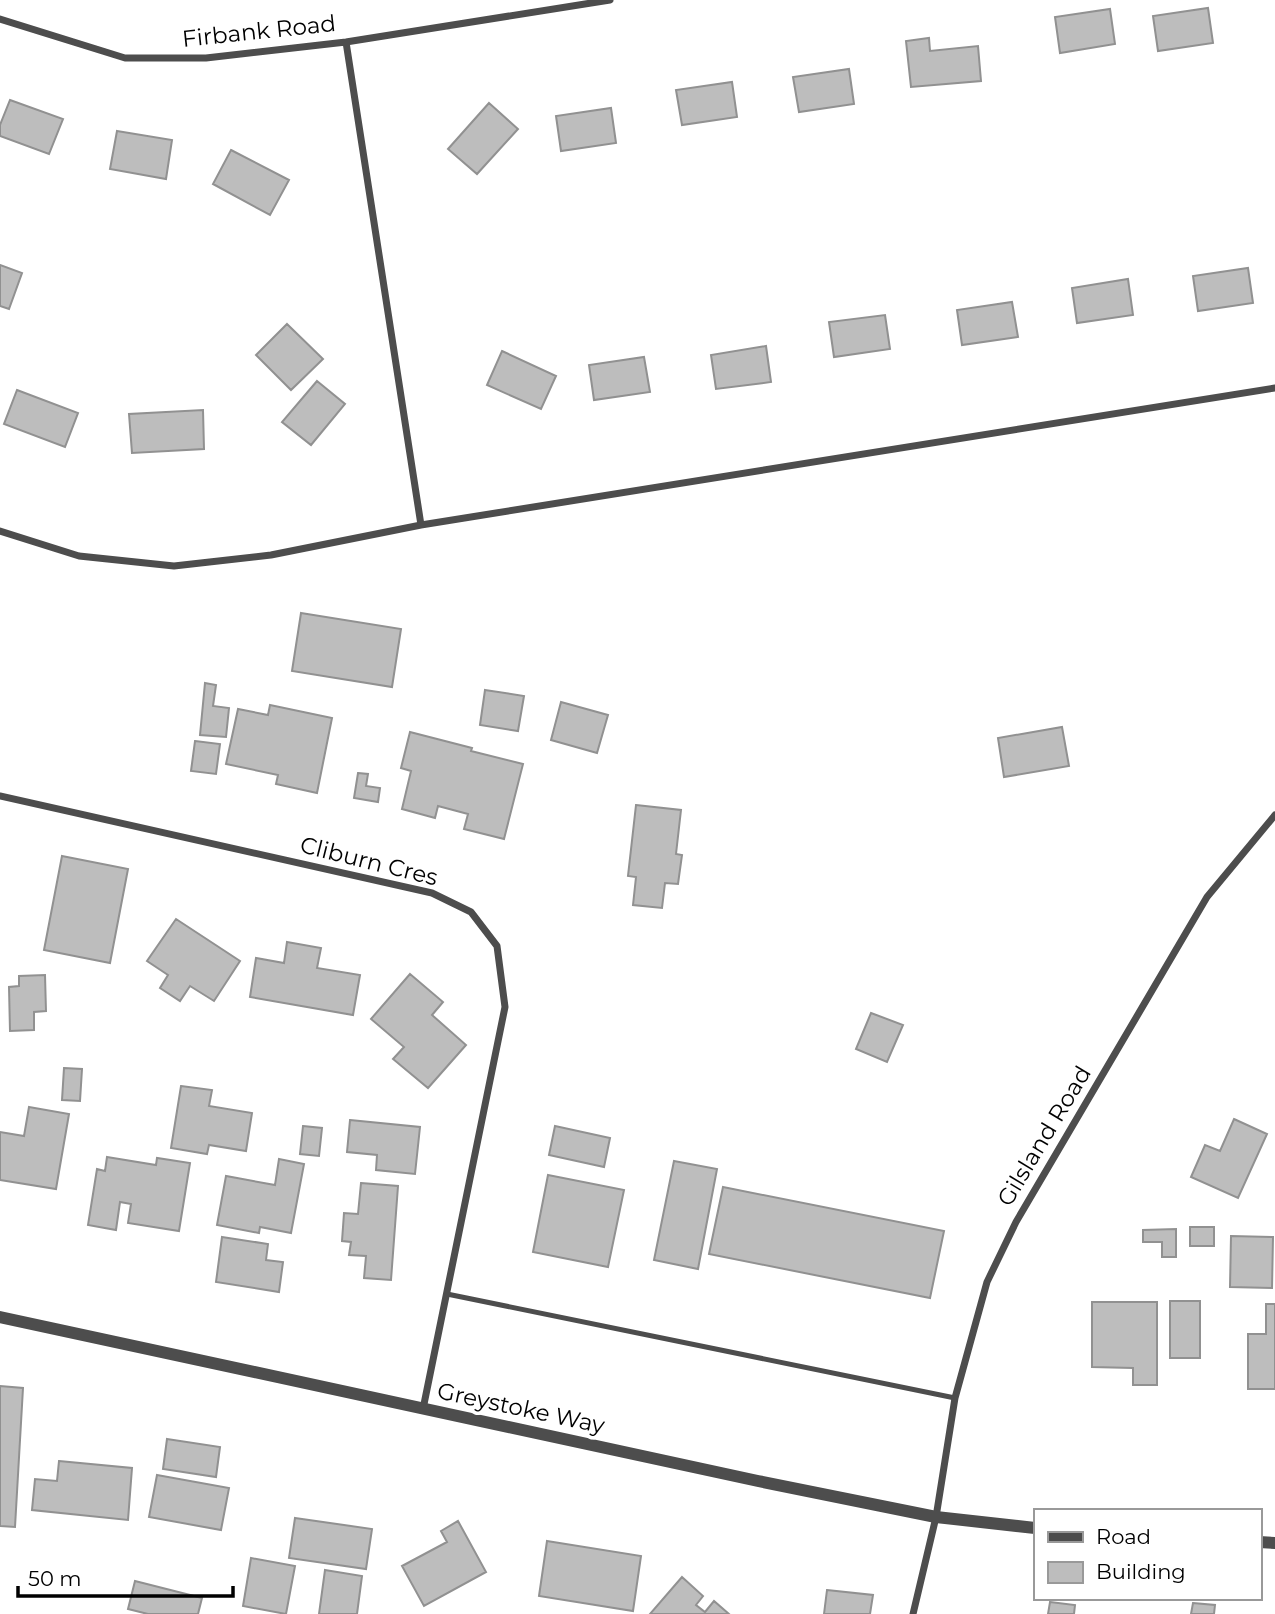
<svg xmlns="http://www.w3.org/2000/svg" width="1275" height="1614" font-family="Montserrat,sans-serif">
<rect width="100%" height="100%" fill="#fff"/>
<path fill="#bdbdbd" stroke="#919191" stroke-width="2" d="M1208 8 1213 43 1158 51 1153 16Z
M1110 9 1115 44 1060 53 1055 17Z
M929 38 930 51 978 46 981 81 911 87 906 41Z
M849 69 854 104 799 112 793 77Z
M732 82 737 117 682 125 676 90Z
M10 100 63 119 49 154 0 136V125Z
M489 103 518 129 477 174 448 149Z
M611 108 616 143 561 151 556 116Z
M117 131 172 140 166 179 110 169Z
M231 150 289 180 270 215 213 184Z
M0 265 22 273 9 309 0 306Z
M1248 268 1253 303 1198 311 1193 276Z
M1128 279 1133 315 1077 323 1072 288Z
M1012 302 1018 337 962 345 957 310Z
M885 315 890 349 834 357 829 322Z
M287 324 323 359 291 390 256 355Z
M766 346 771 382 716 389 711 355Z
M502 351 556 376 541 409 487 385Z
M644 357 650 392 594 400 589 365Z
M317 381 345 404 311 445 282 422Z
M17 390 78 413 65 447 4 424Z
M203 410 204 449 132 453 129 414Z
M301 613 401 629 392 687 292 671Z
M205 683 216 685 213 706 229 708 226 737 200 735Z
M485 690 524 696 518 731 480 725Z
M561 702 608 715 597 753 551 740Z
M270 705 332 718 317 793 276 784 278 775 226 764 238 709 268 715Z
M1062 727 1069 766 1004 777 998 738Z
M410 732 472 748 471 751 523 764 504 839 464 829 468 814 438 806 435 818 402 809 411 771 401 768Z
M195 741 220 744 216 774 191 771Z
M358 773 368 774 366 786 380 788 378 802 354 798Z
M636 805 681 810 676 854 682 855 678 884 665 883 662 908 633 905 636 877 628 876Z
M62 856 128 869 110 963 44 950Z
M176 919 240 961 214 1001 190 986 180 1001 160 988 168 975 147 961Z
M287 942 321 948 317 968 360 975 353 1015 250 997 256 958 284 963Z
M410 974 443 1002 432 1015 466 1045 428 1088 393 1059 404 1047 371 1019Z
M45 975 46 1011 34 1012V1030L10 1031 9 987 19 986V976Z
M871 1013 903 1025 887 1062 856 1049Z
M64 1068 82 1069 80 1101 62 1100Z
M181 1086 212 1090 209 1106 252 1113 246 1151 209 1145 207 1154 171 1148Z
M29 1107 69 1114 56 1189 0 1180V1132L24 1136Z
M1234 1119 1267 1134 1238 1198 1191 1177 1205 1145 1220 1151Z
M350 1120 420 1127 415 1174 376 1170 377 1155 347 1152Z
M303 1126 322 1128 319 1156 300 1154Z
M555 1126 610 1138 604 1167 549 1155Z
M107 1157 156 1165 157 1158 190 1163 179 1231 128 1223 131 1204 120 1202 116 1230 88 1225 97 1169 105 1171Z
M279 1159 304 1164 291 1233 260 1227 259 1233 217 1225 226 1176 275 1185Z
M674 1161 717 1169 698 1269 654 1260Z
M548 1175 624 1190 608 1267 533 1252Z
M361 1183 398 1186 391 1280 364 1278 366 1256 349 1255 351 1242 342 1241 344 1213 358 1214Z
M723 1187 944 1231 930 1298 709 1254Z
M1190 1227H1214V1246H1190Z
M1176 1229V1257H1162V1242H1143V1230Z
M1231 1236 1273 1237 1272 1288 1230 1287Z
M222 1237 268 1244 266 1260 283 1262 279 1292 216 1282Z
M1170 1301H1200V1358H1170Z
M1092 1302H1157V1385H1133V1368L1092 1367Z
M1266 1304H1275V1389H1248V1334H1266Z
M0 1386 23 1388 15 1527 0 1526Z
M167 1439 220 1447 216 1477 163 1469Z
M59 1461 132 1468 128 1520 32 1510 35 1479 57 1481Z
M157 1475 229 1488 221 1530 149 1517Z
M295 1518 372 1529 366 1569 289 1558Z
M458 1521 486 1572 424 1606 402 1566 447 1542 441 1531Z
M547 1541 641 1556 633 1611 539 1596Z
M251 1558 295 1566 286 1614 243 1606Z
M325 1570 362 1576 357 1614H319Z
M682 1577 703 1596 696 1605 705 1612 714 1601 729 1614H650Z
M135 1581 202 1598 198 1614H148L128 1609Z
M827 1590 873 1595 870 1614H824Z
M1050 1602 1075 1605 1074 1614H1048Z
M1193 1603 1215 1605 1214 1614H1191Z"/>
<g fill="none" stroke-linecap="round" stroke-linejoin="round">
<path stroke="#4d4d4d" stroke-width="5" d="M447 1294 955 1398"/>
<path stroke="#4d4d4d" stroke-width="7" d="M0 19 125 58H206L346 42 610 0
M346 42 421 525
M0 531 79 556 174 566 271 555 421 525 1275 388
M0 796 432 893 471 912 497 946 505 1007 423 1409
M913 1614 936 1517 955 1398 987 1282 1016 1222 1207 897 1275 815"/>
<path stroke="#4d4d4d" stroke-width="12" d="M0 1317 758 1481 936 1517 1035 1528
M1259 1542 1275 1543"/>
</g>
<g text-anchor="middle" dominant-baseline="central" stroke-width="7" stroke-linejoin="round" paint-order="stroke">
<g font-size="23" fill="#000" stroke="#fff">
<text transform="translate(259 31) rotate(-6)">Firbank Road</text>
<text transform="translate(369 861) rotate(14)">Cliburn Cres</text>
<text transform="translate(1044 1136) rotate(-59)">Gilsland Road</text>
<text transform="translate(521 1408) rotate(12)">Greystoke Way</text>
</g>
</g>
<rect x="1034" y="1509" width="228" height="91" fill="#ffffff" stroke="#999999" stroke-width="2"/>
<rect x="1048" y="1532" width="35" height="10" fill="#4d4d4d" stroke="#999999" stroke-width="2"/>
<text x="1096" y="1544" font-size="21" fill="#000000">Road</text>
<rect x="1048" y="1562" width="35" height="21" fill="#bdbdbd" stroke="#999999" stroke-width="2"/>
<text x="1096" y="1579" font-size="21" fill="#000000">Building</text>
<path d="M18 1586v10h215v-10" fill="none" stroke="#000000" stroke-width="3.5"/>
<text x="28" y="1586" font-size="21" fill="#000000" stroke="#ffffff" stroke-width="5" paint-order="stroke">50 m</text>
</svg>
